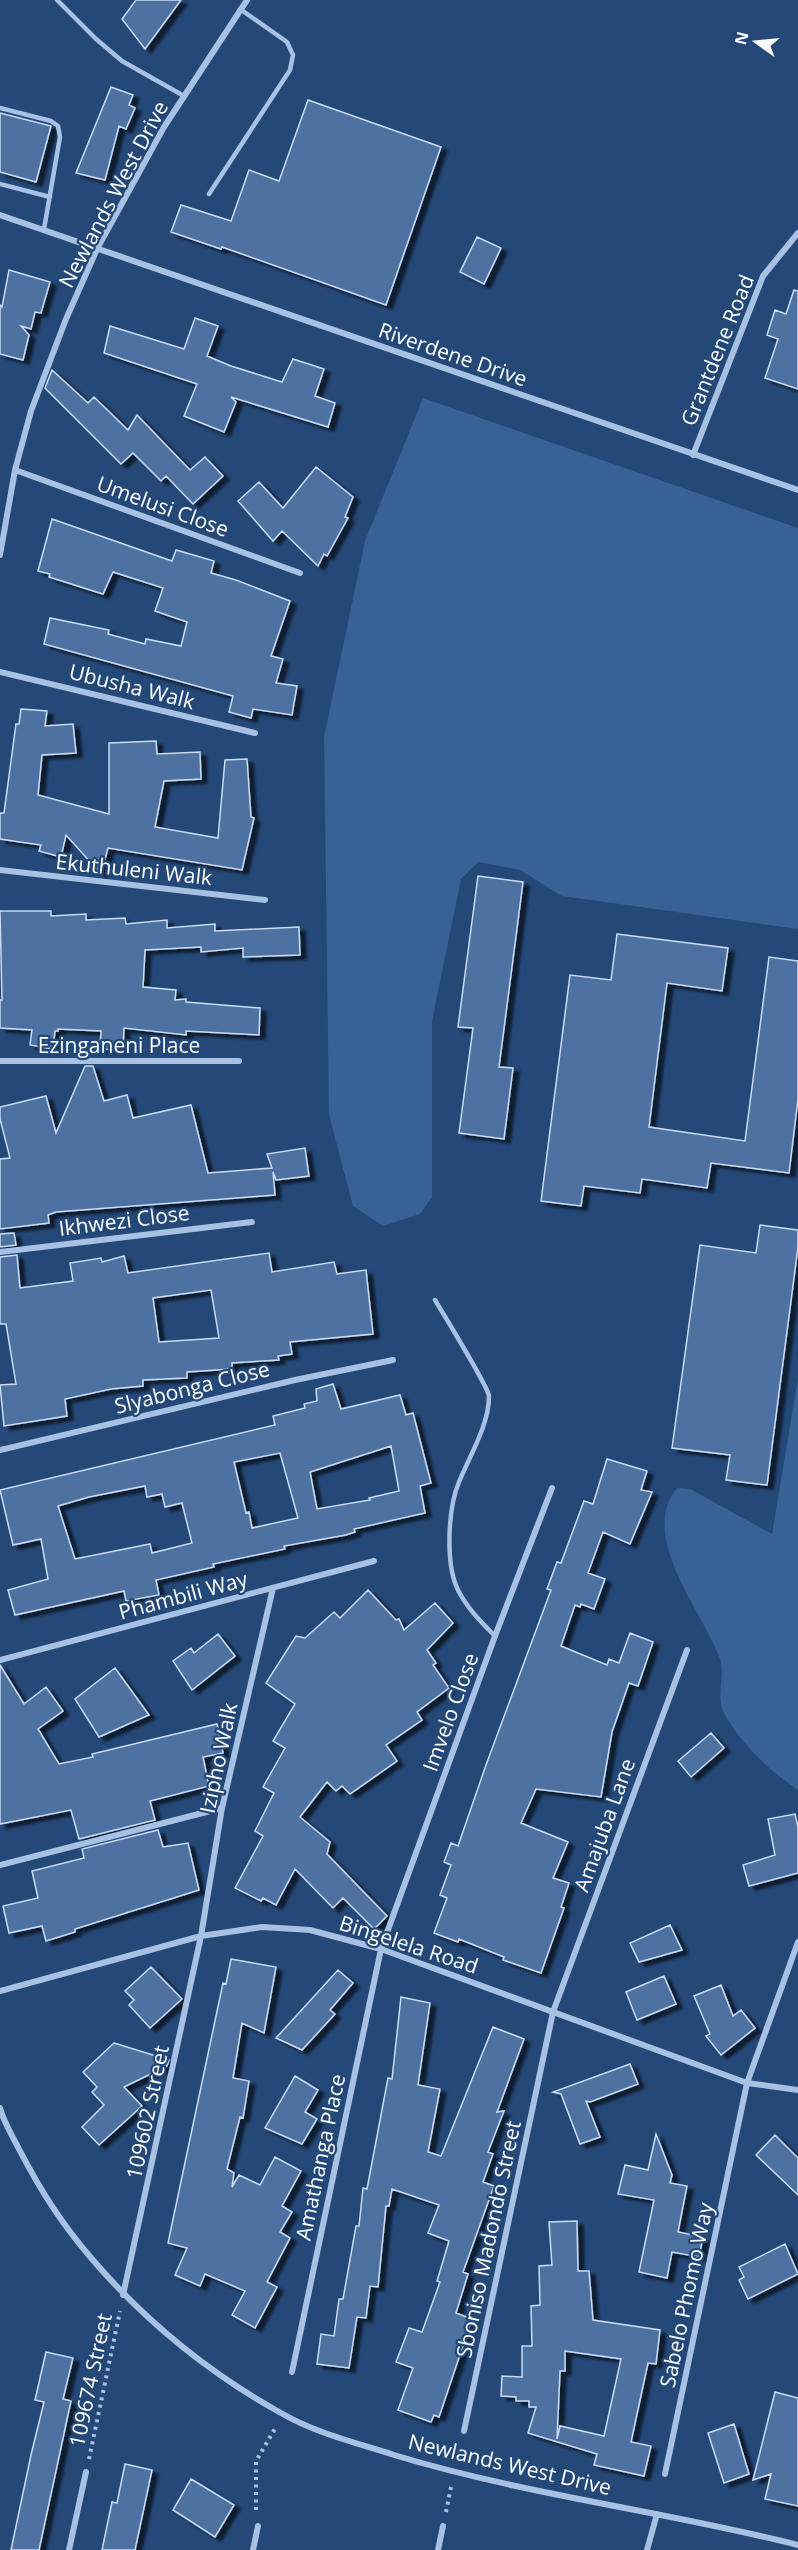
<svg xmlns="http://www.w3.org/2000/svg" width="798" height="2550" font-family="'Open Sans',sans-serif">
<defs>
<filter id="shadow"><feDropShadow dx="6" dy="4" stdDeviation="1.5" flood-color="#0009"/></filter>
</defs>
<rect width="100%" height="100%" fill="#244878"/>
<path fill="#386195" d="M423 398 798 528V929L562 896 520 870 478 862 461 879 432 1021V1197L420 1214 383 1226 353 1206 329 1115 324 737 365 541Z
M798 1378V1790C770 1771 742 1745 725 1715 714 1696 727 1675 719 1656 701 1610 638 1535 677 1488L690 1489 772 1534Z"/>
<path fill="#4d71a1" stroke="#c8dbf3" stroke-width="1.5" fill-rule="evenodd" filter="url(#shadow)" d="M136 0H181L145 49 122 19Z
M111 87 133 95 129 105 135 108 126 129 119 126 105 180 76 173Z
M308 100 441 147 386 305 222 247 221 249 171 232 181 205 231 221 249 170 279 181Z
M0 113 51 126 36 182 0 172Z
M477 237 501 248 484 284 460 272Z
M9 270 50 282 41 313 35 312 31 329 21 326 29 335 23 360 0 354V305L2 307Z
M794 290 798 291V389L765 378 778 339 767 335 775 310 786 314Z
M195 318 218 326 207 356 231 366 282 382 293 359 324 369 315 396 335 403 328 427 231 397 236 402 224 432 184 416 197 384 104 353 110 326 184 349Z
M52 370 88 403 94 397 128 430 137 415 190 470 205 457 223 476 193 504 166 476 161 481 133 453 121 464 45 388Z
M316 467 353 497 345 517 348 518 327 556 324 554 318 566 282 531 273 541 238 501 259 482 283 508Z
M52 519 172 561 176 550 214 561 211 573 236 580 290 601 271 656 283 659 276 683 297 686 292 715 253 709 251 718 229 712 233 696 44 644 50 618 109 630 108 634 145 644 146 639 181 646 187 622 155 611 163 588 113 572 103 594 49 577 50 574 38 571Z
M21 709 47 711 45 726 73 724 76 753 42 755 38 795 109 814V743L156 741 157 754 200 752 201 779 164 781 155 827 218 838 225 760 247 759 251 817 254 818 242 870 108 848 101 874 66 835 61 857 39 851 41 845 0 839V813H4L16 724H19Z
M478 876 523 882 499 1067 513 1068 504 1139 459 1133 473 1028 458 1027Z
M0 911H51V916L86 914V920L125 918 126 924 167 920V928L215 924V931L299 927 300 955 243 957V948L201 952V947L145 950 143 987 176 990 175 1000 186 999V1002L260 1008 259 1035 186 1031V1035L124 1028 123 1050 100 1049 101 1031 58 1029V1031H55L53 1049 30 1045 32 1030 0 1028V1000H2Z
M617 934 728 948 722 991 667 983 649 1127 745 1141 769 957 798 961V1099L789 1173 711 1163 707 1188 642 1179 640 1193 584 1186 581 1206 541 1201 570 975 611 980Z
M85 1066H93L104 1101 127 1095 133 1118 191 1105 208 1173 272 1168 267 1154 305 1148 309 1176 276 1180 273 1172 275 1195 56 1212 48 1215 49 1223 0 1229V1159L10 1158 0 1119V1107L46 1096 56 1133Z
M760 1225 798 1230V1247L767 1485 726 1480 730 1455 672 1448 700 1245 756 1253Z
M14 1233 16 1245 0 1247V1234Z
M269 1253 272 1272 334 1262 337 1274 366 1270 373 1334 290 1342 292 1354 278 1356 279 1360 232 1363V1369L187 1372V1378L143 1380V1386L111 1389 65 1399 67 1416 4 1426 0 1385 16 1384 6 1324H0V1257L17 1255 20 1288 73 1281 70 1263 101 1258 102 1262 124 1256 128 1273ZM211 1290 219 1338 159 1342 153 1298Z
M333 1384 341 1409 400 1395 406 1415 413 1413 431 1483 420 1486 425 1513 354 1529 355 1532 346 1535 284 1546 285 1549 213 1564 214 1567 156 1580 159 1595 126 1601 124 1591 15 1615 8 1590 48 1579 41 1539 13 1545 0 1490 275 1425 273 1416 305 1408 304 1404 317 1401 316 1389ZM391 1446 399 1491 369 1498 370 1500 317 1509 310 1472ZM280 1453 298 1518 252 1528 249 1512 246 1513 234 1462ZM145 1486 147 1497 162 1494 165 1507 182 1503 192 1543 152 1553 150 1544 75 1559 58 1506 89 1497Z
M607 1459 647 1471 641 1490 652 1492 630 1544 603 1532 588 1573 605 1579 594 1609 581 1604 580 1607 575 1605 561 1646 607 1665 609 1659 619 1663 630 1633 653 1642 638 1686 629 1683 612 1732 601 1797 536 1789 521 1823 568 1842 553 1878 569 1883 561 1907 564 1908 541 1973 503 1960 504 1957 459 1939 458 1942 434 1933 447 1898 440 1895 451 1865 444 1862 451 1843 458 1846 486 1765 551 1590 547 1589 557 1562 561 1563 584 1501 593 1504Z
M368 1590 396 1620 399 1619 404 1630 435 1603 453 1623 427 1650 436 1663 433 1665 449 1688 417 1712 422 1720 386 1745 397 1761 350 1794 342 1786 336 1791 327 1782 300 1817 330 1842 327 1854 387 1916 374 1929 343 1898 333 1908 295 1869 276 1905 263 1898 261 1901 235 1888 263 1836 255 1831 274 1793 263 1787 285 1748 273 1741 295 1704 266 1683 296 1636 305 1638 334 1612 340 1618Z
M218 1634 235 1656 192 1690 173 1661 191 1648 194 1653Z
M0 1665 24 1704 46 1687 63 1711 38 1729 59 1764 93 1757 92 1754 217 1724 223 1753 203 1757 209 1786 150 1801 155 1820 79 1839 71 1810 0 1824Z
M115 1668 149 1715 99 1737 75 1699Z
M711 1733 724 1748 691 1777 678 1761Z
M795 1814 798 1827V1873L749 1886 743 1865 775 1855 768 1819Z
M158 1830 163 1847 188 1843 199 1890 75 1929V1932L46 1941 42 1926 9 1933 3 1906 38 1898 32 1871 84 1858 82 1849Z
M670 1925 682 1950 639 1962 630 1943Z
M231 1959 276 1967 264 2033 242 2023 233 2078 249 2081 243 2118 240 2117 227 2169 234 2173 232 2187 239 2175 260 2185 275 2157 301 2171 282 2206 292 2212 280 2232 290 2238 267 2282 277 2287 255 2328 232 2315 245 2291 205 2274 200 2286 175 2275 187 2248 168 2243 223 1983 226 1984Z
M151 1967 182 1999 150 2028 129 2005 134 2000 125 1991Z
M338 1970 353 1983 330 2010 335 2014 302 2050 276 2038Z
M664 1976 676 2004 637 2020 626 1992Z
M721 1985 733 2016 741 2010 755 2028 721 2055 706 2036 710 2034 694 1996Z
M401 1997 430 2003 418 2085 440 2089 428 2152 441 2156 493 2027 524 2039 497 2112 504 2111 488 2152 493 2154 483 2182 494 2186 463 2272 468 2274 456 2313 472 2319 439 2417 434 2415 431 2422 398 2410 413 2368 396 2362 409 2328 422 2332 440 2282 437 2281 449 2241 428 2233 439 2205 392 2189 389 2206H386L378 2287 370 2286 366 2318 357 2317 349 2368 317 2364 321 2334 334 2336 339 2299H343L356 2226H359L363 2188 367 2189 388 2078 392 2079Z
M114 2043 169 2060 167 2066 124 2087 142 2106 99 2145 82 2127 104 2105 92 2092 97 2087 83 2072Z
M630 2064 638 2084 590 2102 586 2101 600 2137 580 2144 561 2094 553 2092Z
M295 2076 318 2090 305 2112 317 2119 302 2144 265 2128Z
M656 2134 672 2175 670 2183 687 2186 678 2232 703 2237 699 2257 672 2252 667 2278 639 2272 654 2200 618 2194 625 2165 648 2170Z
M775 2135 798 2158V2195L756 2155Z
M577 2221 578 2271H589L593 2320 660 2330 656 2364 648 2363 631 2442 651 2446 644 2476 594 2465 597 2454 528 2433 536 2407H529V2401H516V2397L501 2396 502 2376 522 2377V2346H532L531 2306 540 2305 539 2266 552 2265 549 2222ZM565 2351 621 2359 604 2436 560 2426 557 2439 560 2371H565Z
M785 2244 798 2274 748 2299 739 2280 744 2277 739 2267Z
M46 2352 73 2358 63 2399 71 2401 39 2550H11L31 2455 44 2402 35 2400Z
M775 2392 798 2398V2506L765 2499 771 2474 753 2480Z
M734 2424 749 2474 724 2483 708 2433Z
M125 2464 152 2470 135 2550H102L112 2502 117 2503Z
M191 2479 234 2505 215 2537 173 2510Z"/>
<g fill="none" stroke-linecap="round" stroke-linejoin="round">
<path stroke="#a6c1e3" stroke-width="4" stroke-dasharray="3 4.5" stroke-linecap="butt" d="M89 2459 120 2311
M256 2510V2461L276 2427
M446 2512 451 2487"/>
<path stroke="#a6c1e3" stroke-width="4.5" d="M57 0 96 39 122 61 184 96
M0 108 51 121 58 126 60 137 44 229
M0 184 50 197
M209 194 290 70 293 55 287 42 240 9
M435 1300C443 1313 488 1387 489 1396 489 1425 470 1455 459 1482 448 1508 445 1564 458 1590 467 1608 481 1622 495 1636"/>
<path stroke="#a6c1e3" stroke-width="6" d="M0 215 798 490
M693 455 763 276 798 233
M15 470 300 573
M0 555 15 470 31 411 66 319 98 247 164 127 247 0
M0 672 255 733
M0 870 265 900
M0 1061H239
M0 1252 252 1222
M0 1450 295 1380 393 1360
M0 1660 374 1561
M0 1865 222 1808
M0 1991 201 1936 262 1927 310 1930 381 1949 747 2083 798 2090
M0 2108C4 2123 13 2137 20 2151 42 2193 62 2224 92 2259 146 2322 209 2373 281 2413 315 2433 357 2443 394 2455 526 2495 664 2511 798 2545
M123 2295 201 1936 222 1808 273 1588
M292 2372 381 1949 495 1636 552 1488
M464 2431 553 2012 687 1650
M665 2474 747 2083 798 1942
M69 2550 86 2472
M253 2550 258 2526
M438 2550 443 2526
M647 2550 657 2514"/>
</g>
<g text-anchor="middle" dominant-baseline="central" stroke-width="4.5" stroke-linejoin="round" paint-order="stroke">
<g font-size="21" fill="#fff" stroke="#244878">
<text transform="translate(113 194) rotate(-62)">Newlands West Drive</text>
<text transform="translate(717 350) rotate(-68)">Grantdene Road</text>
<text transform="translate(453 354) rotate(19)">Riverdene Drive</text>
<text transform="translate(163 506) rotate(20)">Umelusi Close</text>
<text transform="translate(132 686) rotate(14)">Ubusha Walk</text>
<text transform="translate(134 869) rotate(6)">Ekuthuleni Walk</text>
<text x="119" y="1045">Ezinganeni Place</text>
<text transform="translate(124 1220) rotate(-7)">Ikhwezi Close</text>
<text transform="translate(192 1387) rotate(-14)">Slyabonga Close</text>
<text transform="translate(183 1595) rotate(-15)">Phambili Way</text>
<text transform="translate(450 1712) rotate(-70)">Imvelo Close</text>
<text transform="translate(218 1758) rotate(-78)">Izipho Walk</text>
<text transform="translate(604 1825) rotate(-70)">Amajuba Lane</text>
<text transform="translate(409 1944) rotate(18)">Bingelela Road</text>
<text transform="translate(147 2112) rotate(-78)">109602 Street</text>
<text transform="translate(320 2157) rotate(-78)">Amathanga Place</text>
<text transform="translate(488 2239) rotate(-78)">Sboniso Madondo Street</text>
<text transform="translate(686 2295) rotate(-78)">Sabelo Phomo Way</text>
<text transform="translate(90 2380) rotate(-78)">109674 Street</text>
<text transform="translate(510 2464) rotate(13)">Newlands West Drive</text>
</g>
</g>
<g transform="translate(756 42) rotate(285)" stroke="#244878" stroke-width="4.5" paint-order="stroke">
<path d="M0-4.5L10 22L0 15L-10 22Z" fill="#ffffff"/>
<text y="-9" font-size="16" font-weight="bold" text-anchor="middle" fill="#ffffff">N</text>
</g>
</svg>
